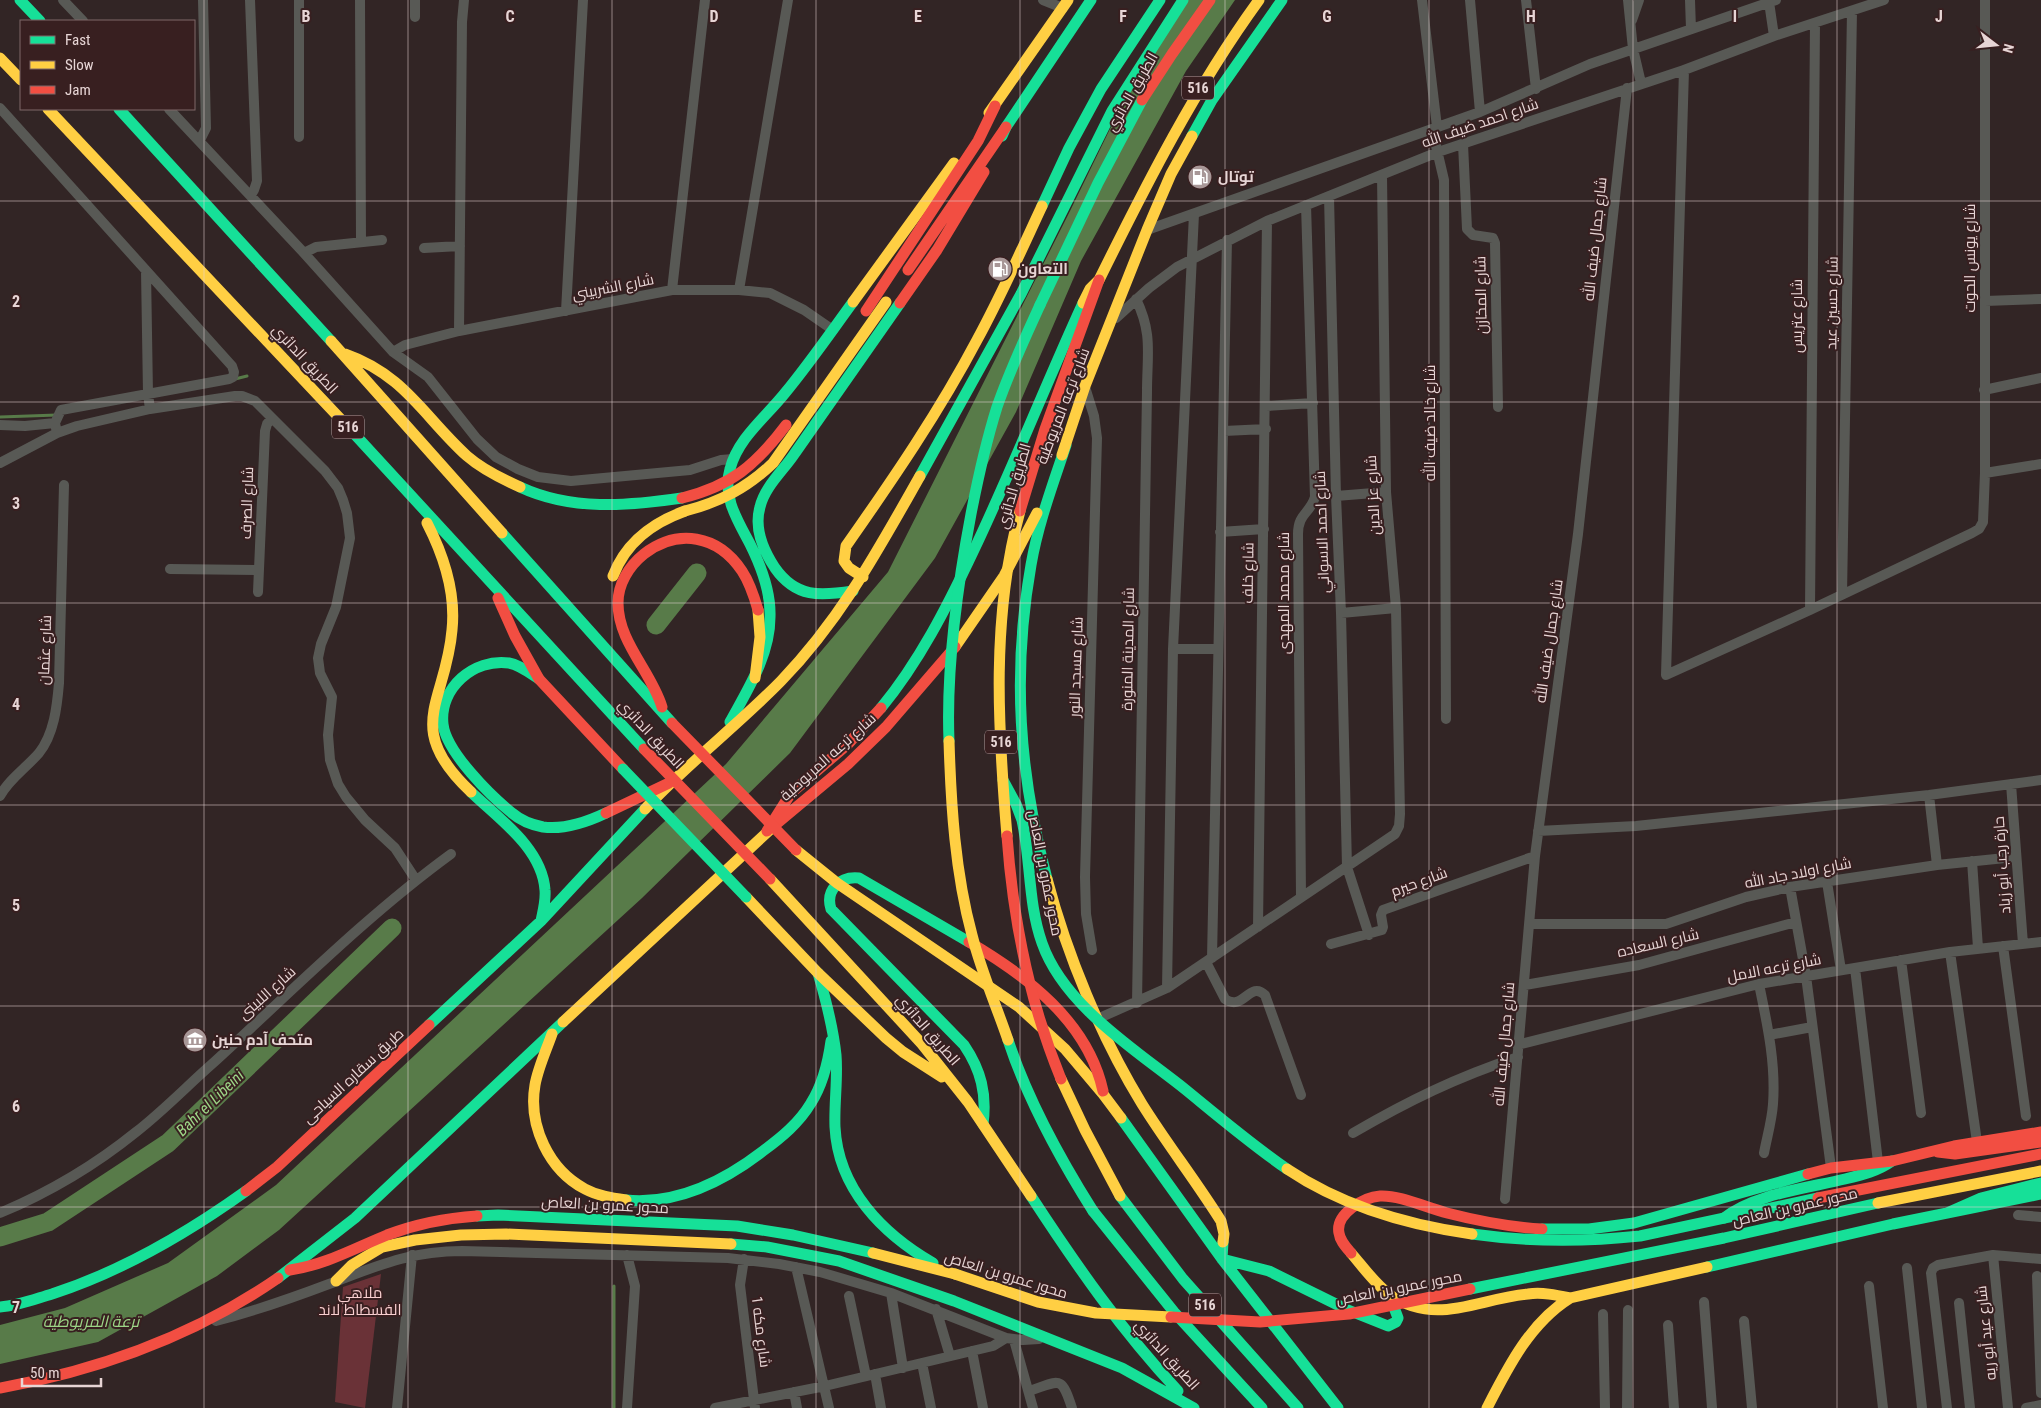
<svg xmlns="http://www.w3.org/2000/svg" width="2041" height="1408" font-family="'Roboto Condensed',Cairo,sans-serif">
<rect width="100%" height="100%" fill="#322525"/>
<path fill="#6a3237" d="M381 1274 365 1408 335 1402 343 1287Z"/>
<path fill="#587b49" d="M1186 0H1235L1186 71 1081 261 1016 412 935 558 790 753 642 898 279 1230 217 1276 98 1342 0 1364V1325L65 1308 168 1263 276 1185 726 764 888 572 1070 211 1126 96Z"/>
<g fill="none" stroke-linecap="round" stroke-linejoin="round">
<path stroke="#587b49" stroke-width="3" d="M235 379 247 376
M0 417 57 415
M614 1286V1408"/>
<path stroke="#587b49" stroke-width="19" d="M656 625 697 573
M0 1237 48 1222 168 1143 392 928"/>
<path stroke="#585955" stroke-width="10" d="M63 0 83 21
M250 0 257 181 254 190 251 195
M299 0V137
M360 0 361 242
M1043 0 1063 8
M1422 0 1437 127
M1470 0 1480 112
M1526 0 1536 89
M1628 0 1633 49 1641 83
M1690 0 1691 29
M1769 2 1774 36
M415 17V0
M1632 20 1639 0
M1684 70 1666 675 1810 610 1972 533 1979 529 1983 522 1985 473V0
M0 108 232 366 234 372 233 377 229 379 61 410 55 423 57 433
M169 109 304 253 393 352 428 377 477 439 496 457 518 469 538 477 571 481 690 470 721 460 733 459
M1432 129 1444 180 1446 719
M200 140 206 128 203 0
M1463 144 1467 229 1473 235 1493 238 1495 243 1498 407
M1329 196 1336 496 1341 613 1347 867 1369 935
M1147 230 1480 112 1590 64 1776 0
M424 248 460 246
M304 253 316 247 382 240
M146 271 148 394 150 409
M672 290 705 0
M739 290 788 0
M1136 299C1153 334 1147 354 1147 392L1137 1003
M1985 301 2041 299
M566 311 583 0
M1116 318 1149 288 1177 267 1267 221 1438 152 1684 70 1774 36 1884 0
M459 331 462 22 464 0
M393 352 405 345 459 331 672 290H739L770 293 804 310 833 330
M1085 387 1094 416 1097 438 1085 877 1086 914 1092 950
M1984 390 2041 378
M1266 406 1313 403
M0 425 25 426 55 423
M1224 431 1266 429
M0 463 57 433 77 426 150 409 235 396H242L255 401 325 471 338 488 343 500 347 513 350 538 336 607 321 644 318 658 320 673 332 697 328 735 330 760 338 784 346 797 365 820 395 848 416 880
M1985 473 2041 464
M1336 496 1386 492
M1220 532 1264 529
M170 569 259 570
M258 592 265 431 267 424 272 418
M1842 595 1852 11
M1810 610 1815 23
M1341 613 1396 608
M1173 649H1218
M2011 784 2023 944
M1929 795 1937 865
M0 796C9 779 26 768 39 753 54 734 57 707 59 683L64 485
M1538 831 1636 826 1929 795 2041 780
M1972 861 1978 948
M1827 882 1841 970
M1790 887 1806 976 1831 1168
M1301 897 1298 534C1298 513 1310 514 1315 497L1306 205
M1529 924H1666L1746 897 1790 887 1937 865 2015 857
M1258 927 1267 221
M1331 944 1382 930 1383 927 1381 915 1383 910 1535 856
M2003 946 2026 1116
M1950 952 1977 1142
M1212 958 1227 240
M1901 960 1921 1113
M1206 962 1225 999C1243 1012 1250 980 1265 995L1301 1095
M1855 968 1878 1162
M1759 984C1767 1023 1776 1063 1773 1104 1772 1120 1767 1137 1764 1153
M1525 985 1639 965 1796 922
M1167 988 1173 649 1194 214
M1097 1019 1167 988 1395 834 1399 826 1400 814 1396 608 1386 492 1382 175
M1769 1035 1812 1027
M1517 1045 1759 984 1950 952 2041 942
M1353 1133C1408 1101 1457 1077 1518 1057
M1505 1199 1535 856 1578 534 1627 88
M0 1213C50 1192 94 1166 136 1132 163 1111 187 1086 212 1064 290 993 366 916 451 854
M2018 1215 2041 1217
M1993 1255 2008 1408
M744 1259 740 1285 755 1408
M796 1267 829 1408
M1907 1268 1922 1408
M2037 1276 2041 1393
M1869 1286 1883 1408
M891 1293 903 1368
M849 1296 866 1376
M1704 1302 1712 1408
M1959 1303 1970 1408
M936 1309 950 1356
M1603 1314 1605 1408
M216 1321C255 1311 292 1298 329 1284 377 1266 410 1251 462 1251L728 1258 779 1264 820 1272 891 1293 1006 1338 1023 1340 1039 1339
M1744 1321 1752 1408
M1668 1325 1674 1408
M1014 1340 1033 1408
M972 1351 983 1408
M922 1363 931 1408
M875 1374 881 1408
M1029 1391C1060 1381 1061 1374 1072 1408
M794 1392 797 1408
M397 1408 412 1255
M627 1408 635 1286 627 1255
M715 1408 825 1386 993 1346 1006 1338
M1627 1408 1628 1310
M1947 1408 1931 1273 1933 1268 1938 1265 1993 1255 2041 1259
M2026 1408 2041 1405"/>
<path stroke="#16e098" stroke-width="11" d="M20 0 40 21
M119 109 331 341
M1002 136 1006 127 1091 0
M1192 136 1212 100 1282 0
M1042 206 1069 148 1101 89 1160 0
M1040 305 1098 183 1142 100
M348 427 644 749
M920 476 1021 294 1112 111 1183 0
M520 487C571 511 628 506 682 498
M502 533 672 723
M853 591C820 596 796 598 775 568 763 550 754 528 760 507 765 486 784 470 795 453 830 403 865 353 900 303
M539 679C530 673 520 665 509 663 474 658 439 688 443 724 446 752 491 796 512 813 520 820 533 825 543 827 565 830 587 822 606 813
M881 708C919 662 947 607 973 552 1012 470 1045 386 1083 303
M730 722C748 689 770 655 770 617 771 591 761 566 750 544 738 521 722 497 730 469 738 438 766 417 785 393 809 364 831 332 853 302
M471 792C499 819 542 848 545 890 546 900 543 911 541 921
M1047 879C1019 773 1012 673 1031 565 1038 524 1053 484 1066 445
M969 942 859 878C840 876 825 890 831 909L964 1045C981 1070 987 1094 983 1124
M818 973C826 1000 833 1027 836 1055 838 1079 834 1103 835 1127 838 1189 883 1234 933 1263
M429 1025 541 921 645 809
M1121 1118 1222 1259 1338 1408
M1031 1196C1076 1265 1122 1331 1178 1391
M1120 1196 1183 1279 1298 1408
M626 1200C678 1205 724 1181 763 1151 782 1137 799 1123 811 1103 823 1084 828 1063 831 1041
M1093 1211 1174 1312 1262 1408
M1947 1213 1981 1198 2041 1183
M477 1216 498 1215 737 1226 793 1235 873 1253
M1724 1218C1754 1194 1808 1188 1845 1179 1862 1175 1878 1171 1892 1161
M1542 1229H1589L1634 1223 1808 1174
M1223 1242 1222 1259 1269 1271 1348 1310 1388 1326 1396 1322 1398 1318 1389 1294
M731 1244 767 1247 839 1261 954 1301 1122 1368 1194 1408
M1707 1267 1893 1224 2041 1194
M278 1278 355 1218 563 1022
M0 1307C18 1306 35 1299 52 1294 123 1271 186 1234 246 1191"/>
<path stroke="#ffcf43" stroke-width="11" d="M0 58 21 80
M48 109 348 427
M989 113 1068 0
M853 302 954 163
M1083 303 1090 289 1099 280C1147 183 1195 88 1259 0
M331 341 502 533
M345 354C405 375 424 417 467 456 483 470 502 479 520 487
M1062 455 1085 386 1147 230 1171 174 1192 136
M427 523C444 556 456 592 452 630 446 703 402 727 471 792
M613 576C626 542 652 523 685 511
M863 577 849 568 844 561 846 546C893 479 939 412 977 340 1001 296 1021 251 1042 206
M955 647 1004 576 1037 513
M755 678 760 637 758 610
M645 809C688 763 738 725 781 681 841 619 878 550 920 476
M796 850 837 883 1019 1007 1065 1049 1103 1094 1121 1118
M770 879 922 1044 968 1102 1031 1196
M1047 879C1067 955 1101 1037 1142 1104 1167 1144 1196 1181 1221 1221L1224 1234 1223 1242
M746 897 818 973 886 1038 903 1052 942 1077
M563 1022 775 825
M552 1034C546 1051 538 1068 535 1085 528 1126 549 1170 585 1189 598 1196 612 1198 626 1200
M873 1253 955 1274
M1351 1253C1363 1267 1375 1284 1390 1295 1437 1327 1479 1298 1528 1294 1542 1292 1556 1295 1570 1298
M336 1281 352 1265 382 1247 415 1240 461 1235 506 1234 731 1244
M1487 1408C1508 1367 1530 1323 1570 1298L1707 1267"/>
<path stroke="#f24e42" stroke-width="11" d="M1142 100 1172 54 1210 0
M908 270 1006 127
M900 303 937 250 984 172
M866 311 978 141 995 106
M498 598 515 636 539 679 623 769
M662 707C651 671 618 642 618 603 618 584 629 566 644 554 678 528 718 535 742 571 750 583 754 596 758 610
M606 813 669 783
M775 825 848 764 886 727 955 647
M767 831 791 793 848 744 881 708
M969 942C1027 976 1088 1022 1103 1091
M1938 1152 1955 1154 2041 1142
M1808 1174 1831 1168 1892 1161 1954 1146 2041 1132
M246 1191 277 1167 429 1025
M1351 1253C1346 1247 1340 1241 1339 1233 1335 1214 1364 1197 1380 1196 1400 1195 1427 1208 1447 1213 1478 1221 1510 1227 1542 1229
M290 1270C325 1265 355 1248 387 1235 416 1224 447 1218 477 1216
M0 1388C100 1370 194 1336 278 1278"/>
<path stroke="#16e098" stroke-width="11" d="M949 741C946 666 957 588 971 514 978 478 986 442 997 407 1009 372 1025 338 1040 305
M623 769 746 897
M1003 780 1016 804 1022 820C1031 861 1028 904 1042 943 1064 1006 1136 1050 1186 1090 1219 1117 1252 1145 1287 1169
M1008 1040C1028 1101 1059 1157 1093 1211
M1472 1234C1529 1242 1584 1242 1640 1236L1818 1198
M1470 1289 1724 1238 1878 1203"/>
<path stroke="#ffcf43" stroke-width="11" d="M685 511C720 502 747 488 773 463L886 302
M949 741C951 806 955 872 972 935 981 971 996 1005 1008 1040
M1007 836C998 729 991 616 1020 511
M1061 1079 1085 1130 1120 1196
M1287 1169C1342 1206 1407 1225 1472 1234
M1878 1203 2041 1171
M955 1274 1038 1302 1096 1313 1171 1317"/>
<path stroke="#f24e42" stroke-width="11" d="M682 498C731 486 756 465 786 425
M1020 511 1045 429 1099 280
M672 723 796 850
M644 749 770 879
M1007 836C1013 920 1029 1001 1061 1079
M1818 1198 2041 1154
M1171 1317 1260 1322 1349 1314 1470 1289"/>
</g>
<path fill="none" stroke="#e7d5d5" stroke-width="1" stroke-opacity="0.55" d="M204 0V1408M408 0V1408M612 0V1408M816 0V1408M1020 0V1408M1225 0V1408M1429 0V1408M1633 0V1408M1837 0V1408M0 201H2041M0 402H2041M0 603H2041M0 805H2041M0 1006H2041M0 1207H2041"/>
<defs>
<symbol id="fuel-disc" viewBox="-11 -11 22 22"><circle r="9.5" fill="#a89797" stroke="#381f20"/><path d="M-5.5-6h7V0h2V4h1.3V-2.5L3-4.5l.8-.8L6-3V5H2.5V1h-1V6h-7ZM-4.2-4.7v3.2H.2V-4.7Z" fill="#fff"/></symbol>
<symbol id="museum-disc" viewBox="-11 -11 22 22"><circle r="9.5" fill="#a89797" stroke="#381f20"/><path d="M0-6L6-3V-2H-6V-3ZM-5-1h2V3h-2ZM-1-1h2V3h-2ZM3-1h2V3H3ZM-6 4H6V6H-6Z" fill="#fff"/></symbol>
</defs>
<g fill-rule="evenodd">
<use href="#fuel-disc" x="1186" y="163" width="28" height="28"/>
<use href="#fuel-disc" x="986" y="255" width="28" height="28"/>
<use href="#museum-disc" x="181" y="1026" width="28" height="28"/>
</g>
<g text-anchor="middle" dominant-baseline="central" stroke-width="4" stroke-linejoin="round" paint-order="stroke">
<g fill="#381f20" stroke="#b29e9f" stroke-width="1">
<rect x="1182" y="76.5" width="32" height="23" rx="4"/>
<rect x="332" y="415.5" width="32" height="23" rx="4"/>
<rect x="985" y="730.5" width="32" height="23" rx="4"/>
<rect x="1189" y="1293.5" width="32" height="23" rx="4"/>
</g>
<g font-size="14" font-weight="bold" fill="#e7d5d5">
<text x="1198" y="88">516</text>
<text x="348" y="427">516</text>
<text x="1001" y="742">516</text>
<text x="1205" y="1305">516</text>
</g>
<g font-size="15" fill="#e7d5d5" stroke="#381f20">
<text transform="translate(1132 92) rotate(-60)">الطريق الدائري</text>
<text transform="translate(1480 123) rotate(-19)">شارع احمد ضيف الله</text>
<text transform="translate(1595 239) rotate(-84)">شارع جمال ضيف الله</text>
<text transform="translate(1970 258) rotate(-90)">شارع يونس الحوت</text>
<text transform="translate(613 287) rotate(-11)">شارع الشربيني</text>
<text transform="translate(1481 295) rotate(-91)">شارع المخازن</text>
<text transform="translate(1832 303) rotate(-89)">شارع حسين عيد</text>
<text transform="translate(1797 316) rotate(-90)">شارع عتريس</text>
<text transform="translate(305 359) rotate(47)">الطريق الدائري</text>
<text transform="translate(1063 406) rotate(-69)">شارع ترعه المريوطية</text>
<text transform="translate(1430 423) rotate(-90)">شارع خالد ضيف الله</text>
<text transform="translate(1014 486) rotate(-74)">الطريق الدائري</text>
<text transform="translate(1373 495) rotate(-93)">شارع عز الدين</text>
<text transform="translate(247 503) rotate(-88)">شارع الصرف</text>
<text transform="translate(1322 532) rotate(-92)">شارع احمد الاسواني</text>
<text transform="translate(1248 573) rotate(-89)">شارع خلف</text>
<text transform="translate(1284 593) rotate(-90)">شارع محمد المهدى</text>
<text transform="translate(1549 641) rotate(-82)">شارع جمال ضيف الله</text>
<text transform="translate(1128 649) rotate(-89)">شارع المدينة المنورة</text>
<text transform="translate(45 650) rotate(-88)">شارع عثمان</text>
<text transform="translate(1076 667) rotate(-88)">شارع مسجد النور</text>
<text transform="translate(651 734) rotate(47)">الطريق الدائري</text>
<text transform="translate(828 757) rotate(-42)">شارع ترعه المريوطية</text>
<text transform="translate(2002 865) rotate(-94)">حارة رجب أبو زياد</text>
<text transform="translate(1045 873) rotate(79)">محور عمرو بن العاص</text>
<text transform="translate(1798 873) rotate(-11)">شارع اولاد جاد الله</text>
<text transform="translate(1419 882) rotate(-20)">شارع حيرم</text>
<text transform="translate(1658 943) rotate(-13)">شارع السعاده</text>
<text transform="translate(1774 968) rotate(-11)">شارع ترعه الامل</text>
<text transform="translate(267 993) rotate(-42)">شارع اللبينى</text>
<text transform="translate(928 1030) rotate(49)">الطريق الدائري</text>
<text transform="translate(1504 1044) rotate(-85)">شارع جمال ضيف الله</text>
<text transform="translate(353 1076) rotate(-43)">طريق سقاره السياحى</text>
<text transform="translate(605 1205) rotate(3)">محور عمرو بن العاص</text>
<text transform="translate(1795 1207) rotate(-13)">محور عمرو بن العاص</text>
<text transform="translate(1006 1275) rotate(17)">محور عمرو بن العاص</text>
<text transform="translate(1399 1288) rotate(-11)">محور عمرو بن العاص</text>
<text transform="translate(761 1332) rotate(83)">شارع مكه 1</text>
<text transform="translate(1986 1333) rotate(-96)">شارع عيد أبو ريه</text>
<text transform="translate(1167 1355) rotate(48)">الطريق الدائري</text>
</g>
<g font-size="15" font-weight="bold" fill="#e7d5d5" stroke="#381f20" text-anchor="start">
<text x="1218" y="177">توتال</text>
<text x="1018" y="269">التعاون</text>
<text x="212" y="1040">متحف آدم حنين</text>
</g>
<g font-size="15" fill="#f9cfd0" stroke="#381f20">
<text x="360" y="1293">ملاهي<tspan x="360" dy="17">الفسطاط لاند</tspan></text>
</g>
<g font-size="16" font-style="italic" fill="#9dd687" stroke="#381f20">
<text transform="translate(210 1103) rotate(-44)">Bahr el Libeini</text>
<text x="91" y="1321">ترعة المريوطية</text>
</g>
</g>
<g font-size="16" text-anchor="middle" font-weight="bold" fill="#e7d5d5" stroke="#381f20" stroke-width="4" stroke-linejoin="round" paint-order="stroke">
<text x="306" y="22">B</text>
<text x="510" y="22">C</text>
<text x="714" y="22">D</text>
<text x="918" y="22">E</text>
<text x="1123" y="22">F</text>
<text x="1327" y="22">G</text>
<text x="1531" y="22">H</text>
<text x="1735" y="22">I</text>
<text x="1939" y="22">J</text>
<text x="16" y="307">2</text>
<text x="16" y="509">3</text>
<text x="16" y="710">4</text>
<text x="16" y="911">5</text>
<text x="16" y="1112">6</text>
<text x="16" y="1313">7</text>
</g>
<rect x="20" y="20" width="175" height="90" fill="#381f20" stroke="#7e6868"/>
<rect x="30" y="36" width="25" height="8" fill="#16e098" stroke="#7e6868"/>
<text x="65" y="45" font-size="15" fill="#e7d5d5">Fast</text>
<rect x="30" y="61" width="25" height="8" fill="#ffcf43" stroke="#7e6868"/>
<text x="65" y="70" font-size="15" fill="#e7d5d5">Slow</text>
<rect x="30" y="86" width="25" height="8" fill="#f24e42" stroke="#7e6868"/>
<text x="65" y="95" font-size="15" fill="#e7d5d5">Jam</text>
<g transform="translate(1996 45) rotate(106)" stroke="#381f20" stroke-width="4" paint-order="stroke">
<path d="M0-4L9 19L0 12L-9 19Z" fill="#e7d5d5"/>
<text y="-8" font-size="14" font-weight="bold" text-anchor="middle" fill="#e7d5d5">N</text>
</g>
<path d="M22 1378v8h79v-8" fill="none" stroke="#e7d5d5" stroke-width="2.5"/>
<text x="30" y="1378" font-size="15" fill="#e7d5d5" stroke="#381f20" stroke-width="4" paint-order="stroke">50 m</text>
</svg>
